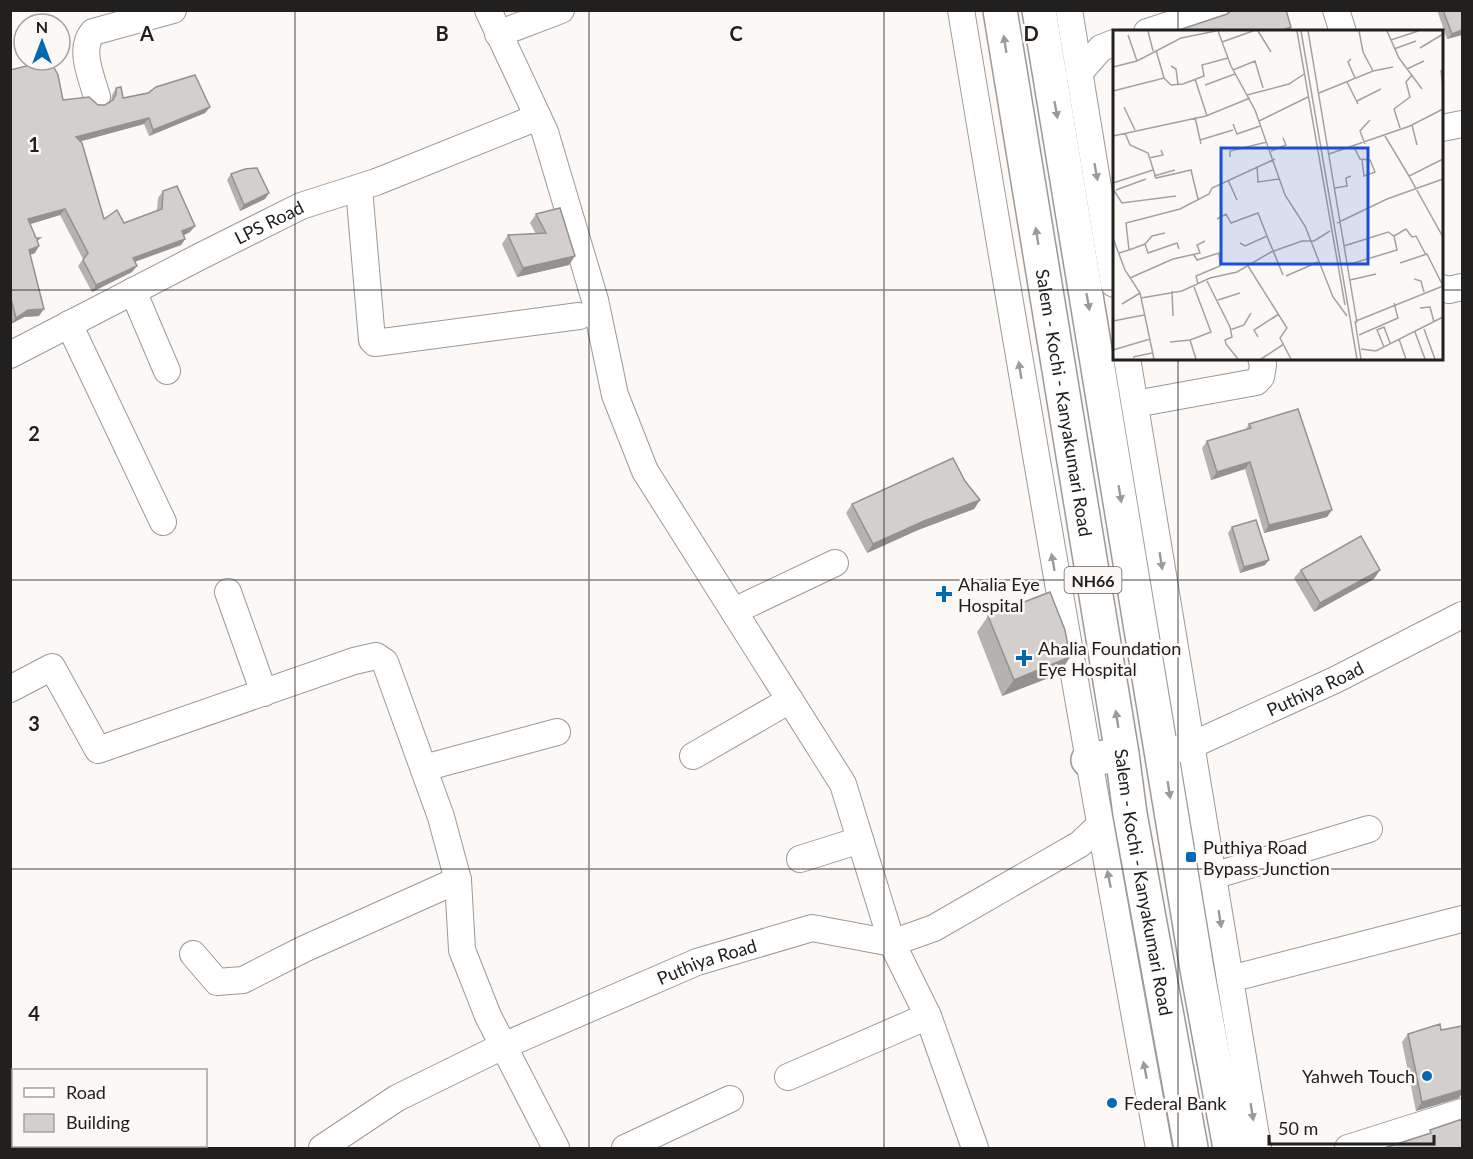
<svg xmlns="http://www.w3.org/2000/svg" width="1473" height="1159" font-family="Lato,sans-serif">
<rect width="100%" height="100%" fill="#fcf8f5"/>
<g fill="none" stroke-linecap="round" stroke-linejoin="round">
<defs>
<g id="minor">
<path d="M488 10 545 132 595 300 615 395 645 471 843 784 892 943 928 1016 975 1148"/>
<path d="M961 10C1024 390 1089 770 1159 1148"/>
<path d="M1069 10 1114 284"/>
<path d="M1336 10 1343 32"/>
<path d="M1147 32 1215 10"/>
<path d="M498 34 561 10"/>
<path d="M1079 73 1101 48 1114 43"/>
<path d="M97 97C92 78 78 49 93 32L173 10"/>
<path d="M1442 128 1462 124"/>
<path d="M359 188 372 340 375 343 579 316"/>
<path d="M1442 288 1449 290 1462 287"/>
<path d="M133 291 167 371"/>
<path d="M69 324 163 522"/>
<path id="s1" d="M10 355 201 256 301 206 376 182 538 117"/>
<path d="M1127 358 1258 1148"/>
<path d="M1135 404 1256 382 1261 377 1263 365 1261 358"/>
<path d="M228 592 264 693"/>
<path d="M734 611 835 563"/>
<path d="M10 689 52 667 98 750 354 661 376 656 385 662 441 817 458 880"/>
<path id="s2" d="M1175 750 1192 745 1335 680 1462 615"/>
<path d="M693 756 790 700"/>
<path d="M424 768 557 732"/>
<path d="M800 859 860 840"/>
<path d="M1213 876 1369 829"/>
<path d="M193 954 217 982 243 980 304 949 458 880 462 950 488 1016 556 1148"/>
<path d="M1230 979 1462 919"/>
<path d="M788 1077 928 1016"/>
<path id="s3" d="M322 1148 397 1098 503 1046 697 962 812 928 892 943 934 928 1080 844 1099 826"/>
<path d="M625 1148 730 1099"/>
<path d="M1348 1148 1462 1112"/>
</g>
<g id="highway">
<path id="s4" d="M1000 10 1122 754 1130 814 1191 1148"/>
<path d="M1039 10 1197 969 1230 1148"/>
<path d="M1088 760 1122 754"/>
</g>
</defs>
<use href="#minor" stroke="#9c9996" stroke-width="28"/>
<use href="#highway" stroke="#9c9996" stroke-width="36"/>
<use href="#minor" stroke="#fff" stroke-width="26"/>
<use href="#highway" stroke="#fff" stroke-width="33"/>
</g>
<path fill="#b5b2af" d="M1437 10H1462V35L1447 39Z
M10 70 63 100 105 105 111 101 112 95 116 88 123 98 210 107 205 113 149 136 144 124 81 141 104 219 124 223 157 210 158 198 163 191 190 232 184 235 185 239 181 245 135 262 132 272 92 292 78 266 83 259 60 215 30 224 38 242 35 253 30 255 39 316 24 317 11 324Z
M231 174 265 199 240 211 227 180Z
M536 214 569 265 517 277 502 244 508 235 536 234 530 223Z
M1249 424 1327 517 1264 533 1245 469 1211 480 1202 448 1207 441 1246 429Z
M965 481 980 500 974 509 918 530 867 553 846 513 852 504Z
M1232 527 1265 565 1240 573 1228 533Z
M1301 570 1374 579 1314 612 1294 578Z
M988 616 1070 657 1059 674 1002 696 977 632Z
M1462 1026V1093L1459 1098 1416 1111 1402 1042 1408 1034 1441 1030Z"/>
<path fill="#94918f" d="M1291 27 1288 32H1277Z
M1462 30V35L1447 39 1452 34Z
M210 107 205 113 149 136 153 130Z
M149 118 144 124 71 144 76 137Z
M269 193 265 199 240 211 244 205Z
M65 209 60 215 24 226 28 219Z
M195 226 190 232 178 238 182 231Z
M185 239 181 245 128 264 133 258Z
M39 246 35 253 24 257 29 250Z
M575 256 569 265 517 277 523 268Z
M137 266 132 272 92 292 96 285Z
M44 309 39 316 24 317 11 324 16 318 28 310Z
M1250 462 1245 469 1211 480 1217 472Z
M980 500 974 509 918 530 867 553 873 544 924 521Z
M1332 510 1327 517 1264 533 1269 525Z
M1269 560 1265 565 1240 573 1244 567Z
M1380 570 1374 579 1314 612 1320 603Z
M1070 657 1059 674 1002 696 1014 680Z
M1462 1090V1093L1459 1098 1416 1111 1422 1102Z"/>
<path fill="#d3cfcc" stroke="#94918f" stroke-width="1.5" d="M1232 10H1286L1291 27 1277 32H1173L1227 14Z
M1443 10H1462V30L1452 34Z
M50 60 58 75 63 100 89 97 98 105H105L113 100 116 94V88L121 87 123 98 148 93 156 87 195 75 210 107 153 130 149 118 76 137 82 143 104 219 117 210 124 223 162 209 163 191 177 186 195 226 182 231 185 239 133 258 137 266 96 285 83 260 88 253 65 209 28 219 36 238H40L37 240 39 246 29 250 44 309 28 310 16 318 10 295V70Z
M257 168 269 193 244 205 231 174 245 169Z
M560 208 575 256 523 268 508 235 546 233 536 214Z
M1298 409 1332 510 1269 525 1250 462 1217 472 1207 441 1251 428 1249 424Z
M953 458 965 481 980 500 924 521 873 544 852 504Z
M1256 520 1269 560 1244 567 1232 527Z
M1361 536 1380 570 1320 603 1301 570Z
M1050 592 1065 630 1070 657 1014 680 988 616Z
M1440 1024 1441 1030 1462 1026V1090L1422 1102 1408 1034Z
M1462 1119V1149H1381L1431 1133 1430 1130Z"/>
<defs><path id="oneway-solid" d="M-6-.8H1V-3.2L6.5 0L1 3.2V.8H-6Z" transform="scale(1.5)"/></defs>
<g fill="#9b9b9a">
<use href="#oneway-solid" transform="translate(1005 44) rotate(-99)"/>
<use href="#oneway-solid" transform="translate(1056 110) rotate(80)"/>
<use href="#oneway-solid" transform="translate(1096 172) rotate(80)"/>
<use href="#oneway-solid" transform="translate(1037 236) rotate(-99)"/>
<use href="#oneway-solid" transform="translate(1088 302) rotate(80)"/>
<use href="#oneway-solid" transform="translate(1020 370) rotate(-99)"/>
<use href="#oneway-solid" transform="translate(1120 494) rotate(81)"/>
<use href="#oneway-solid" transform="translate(1161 561) rotate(81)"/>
<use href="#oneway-solid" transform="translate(1053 562) rotate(-100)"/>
<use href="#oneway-solid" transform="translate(1117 719) rotate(-99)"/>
<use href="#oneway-solid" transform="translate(1169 790) rotate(81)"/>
<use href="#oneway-solid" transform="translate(1109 879) rotate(-101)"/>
<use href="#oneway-solid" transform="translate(1220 919) rotate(81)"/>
<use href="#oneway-solid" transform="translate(1145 1070) rotate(-101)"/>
<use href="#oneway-solid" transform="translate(1252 1112) rotate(81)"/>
</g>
<path fill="none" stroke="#21201f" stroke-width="1.5" stroke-opacity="0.55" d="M295 10V1148M589 10V1148M884 10V1148M1178 10V32M10 290H1114M1442 290H1462M1178 358V1148M10 580H1462M10 869H1462"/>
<g fill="#0469b5" stroke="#fcf8f5" stroke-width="2">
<path d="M941 585h6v6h6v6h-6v6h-6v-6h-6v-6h6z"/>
<path d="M1021 649h6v6h6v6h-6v6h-6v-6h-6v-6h6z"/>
<rect x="1185" y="851" width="12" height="12" rx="3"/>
<circle cx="1427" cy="1076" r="6"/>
<circle cx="1112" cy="1103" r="6"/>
</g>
<g text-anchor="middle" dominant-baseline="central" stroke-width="5" stroke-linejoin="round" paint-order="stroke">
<rect fill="#fcf8f5" stroke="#63615f" stroke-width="1.5" x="1064.5" y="567" width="57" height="26" rx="4.5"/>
<g font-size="16" font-weight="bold" fill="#21201f">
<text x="1093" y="580">NH66</text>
</g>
<g font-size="18" fill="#21201f" stroke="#fcf8f5">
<text stroke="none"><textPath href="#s1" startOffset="291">LPS Road</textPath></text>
<text stroke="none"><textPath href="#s4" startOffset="398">Salem - Kochi - Kanyakumari Road</textPath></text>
<text stroke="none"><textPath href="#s2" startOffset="153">Puthiya Road</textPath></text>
<text stroke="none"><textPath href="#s4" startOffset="884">Salem - Kochi - Kanyakumari Road</textPath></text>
<text stroke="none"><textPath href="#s3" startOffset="429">Puthiya Road</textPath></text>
</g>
<g font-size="18" fill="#21201f" stroke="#fcf8f5" text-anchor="start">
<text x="958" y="584">Ahalia Eye<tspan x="958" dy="21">Hospital</tspan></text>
<text x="1038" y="648">Ahalia Foundation<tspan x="1038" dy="21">Eye Hospital</tspan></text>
<text x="1203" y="847">Puthiya Road<tspan x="1203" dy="21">Bypass Junction</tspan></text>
<text x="1415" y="1076" text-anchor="end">Yahweh Touch</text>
<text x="1124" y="1103">Federal Bank</text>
</g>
</g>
<g transform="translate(1113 30)">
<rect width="330" height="330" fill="#fcf8f5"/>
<path fill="none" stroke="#a4a29f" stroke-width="1.5" d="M35 1 40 21M105 1 118 36 142 80 172 165 192 196 220 267 234 286M145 1 158 22M184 1 232 275M188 1 244 329M195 1 244 293M246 1 250 22 260 41M274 1 286 28 309 59M15 5 24 31M278 10 305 1M109 12 140 1M307 18 330 4M281 19 303 11M43 20 51 48M238 29 235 32 242 48M58 36 63 39 65 54M0 37 24 31 68 8 103 1M294 39 311 31M120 40 142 31 150 58M328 40 330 59M82 49 94 86M234 52 245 74M92 55 122 44M0 61 51 48 58 55 70 54 91 46 89 35 115 28M206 63 260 41 280 37M134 65 176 54 191 44M244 71 268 59M11 77 22 100M82 87 88 114M146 91 195 67M120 94 124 104 147 96M299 95 304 115M287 98 281 79 297 67 293 52 299 45M12 103 17 115 35 123 43 148 78 140 85 169M0 106 93 86 137 68M272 106 296 146M87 110 120 100M252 114 247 101 257 90M241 117 247 129 257 130 262 142 251 146 249 130M158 121 173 115 170 108M216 124 297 96 330 79M117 127V121L154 112M36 128 50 125 48 120M330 129 296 146 330 207M144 136 145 152 166 149M41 146 62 140M115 150 124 170M0 153 40 140M222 158 234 156 233 148 238 146M0 159 9 173 63 166M3 160 33 149M104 189 113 184 118 193 145 183 154 206M224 193 274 169 330 149M0 208 12 240 27 263 41 329M127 213 132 216 154 206 170 245M32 214 39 206 52 203M231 216 275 202 281 206 293 199 299 207 303 206 313 225M16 220 32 214 35 223 64 213 66 219M6 223 16 220 13 193 67 179 96 164 99 158 162 129M81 225 84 230 106 223 107 236 83 246 85 254M287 233 314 224 330 256M234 235 284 220 281 206M135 236 174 298 167 308 178 329M173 246 205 232M17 248 60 229 87 223 84 215 92 211M93 249 117 297 119 307 112 310 113 314 125 329M301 249 308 251 311 262M237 250 263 244M81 257 98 302 77 310 83 329M59 261 60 286M28 268 69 261 97 248 124 242 158 222 189 211H201L217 201M105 270 127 263M9 274 27 263M307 278 317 277 321 292M0 291 31 285M242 291 248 329M243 291 330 256M311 299 322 329M117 300 131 295 138 283M302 302 312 329M246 305 285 288 281 273M145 307 141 300 166 284M286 309 293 329M57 312 77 310M271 317 264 300 271 297 277 313M248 319 263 321 330 287M0 320 37 309M20 327 39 323M148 329 171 314"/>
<path fill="#1d4ed8" fill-opacity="0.15" stroke="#1d4ed8" stroke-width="3" d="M108 118H255V234H108Z"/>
<rect width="330" height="330" fill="none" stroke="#21201f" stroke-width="3"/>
</g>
<g font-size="20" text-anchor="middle" font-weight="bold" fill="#21201f" stroke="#fcf8f5" stroke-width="5" stroke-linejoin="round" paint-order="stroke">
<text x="147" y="41">A</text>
<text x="442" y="41">B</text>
<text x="736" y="41">C</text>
<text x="1031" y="41">D</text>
<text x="34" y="152">1</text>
<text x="34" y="441">2</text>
<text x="34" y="731">3</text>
<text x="34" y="1021">4</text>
</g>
<rect width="1473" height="1159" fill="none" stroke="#21201f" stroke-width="24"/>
<rect x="12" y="1069" width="195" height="78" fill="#fcf8f5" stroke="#a4a29f" stroke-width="1.5"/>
<rect x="24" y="1088" width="30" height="9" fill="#ffffff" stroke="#a4a29f" stroke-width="1.5"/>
<text x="66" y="1099" font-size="18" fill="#21201f">Road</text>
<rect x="24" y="1114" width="30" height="18" fill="#d3cfcc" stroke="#a4a29f" stroke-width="1.5"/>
<text x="66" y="1129" font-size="18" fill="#21201f">Building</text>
<g transform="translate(42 42)"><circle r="28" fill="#fcf8f5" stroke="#a4a29f" stroke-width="1.5"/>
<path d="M0-4.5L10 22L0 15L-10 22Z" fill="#0469b5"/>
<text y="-9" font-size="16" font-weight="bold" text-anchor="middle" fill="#21201f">N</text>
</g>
<path d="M1269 1135v9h165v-9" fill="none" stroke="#21201f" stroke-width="3"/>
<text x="1278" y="1135" font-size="18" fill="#21201f" stroke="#fcf8f5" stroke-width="4.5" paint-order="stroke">50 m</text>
</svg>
